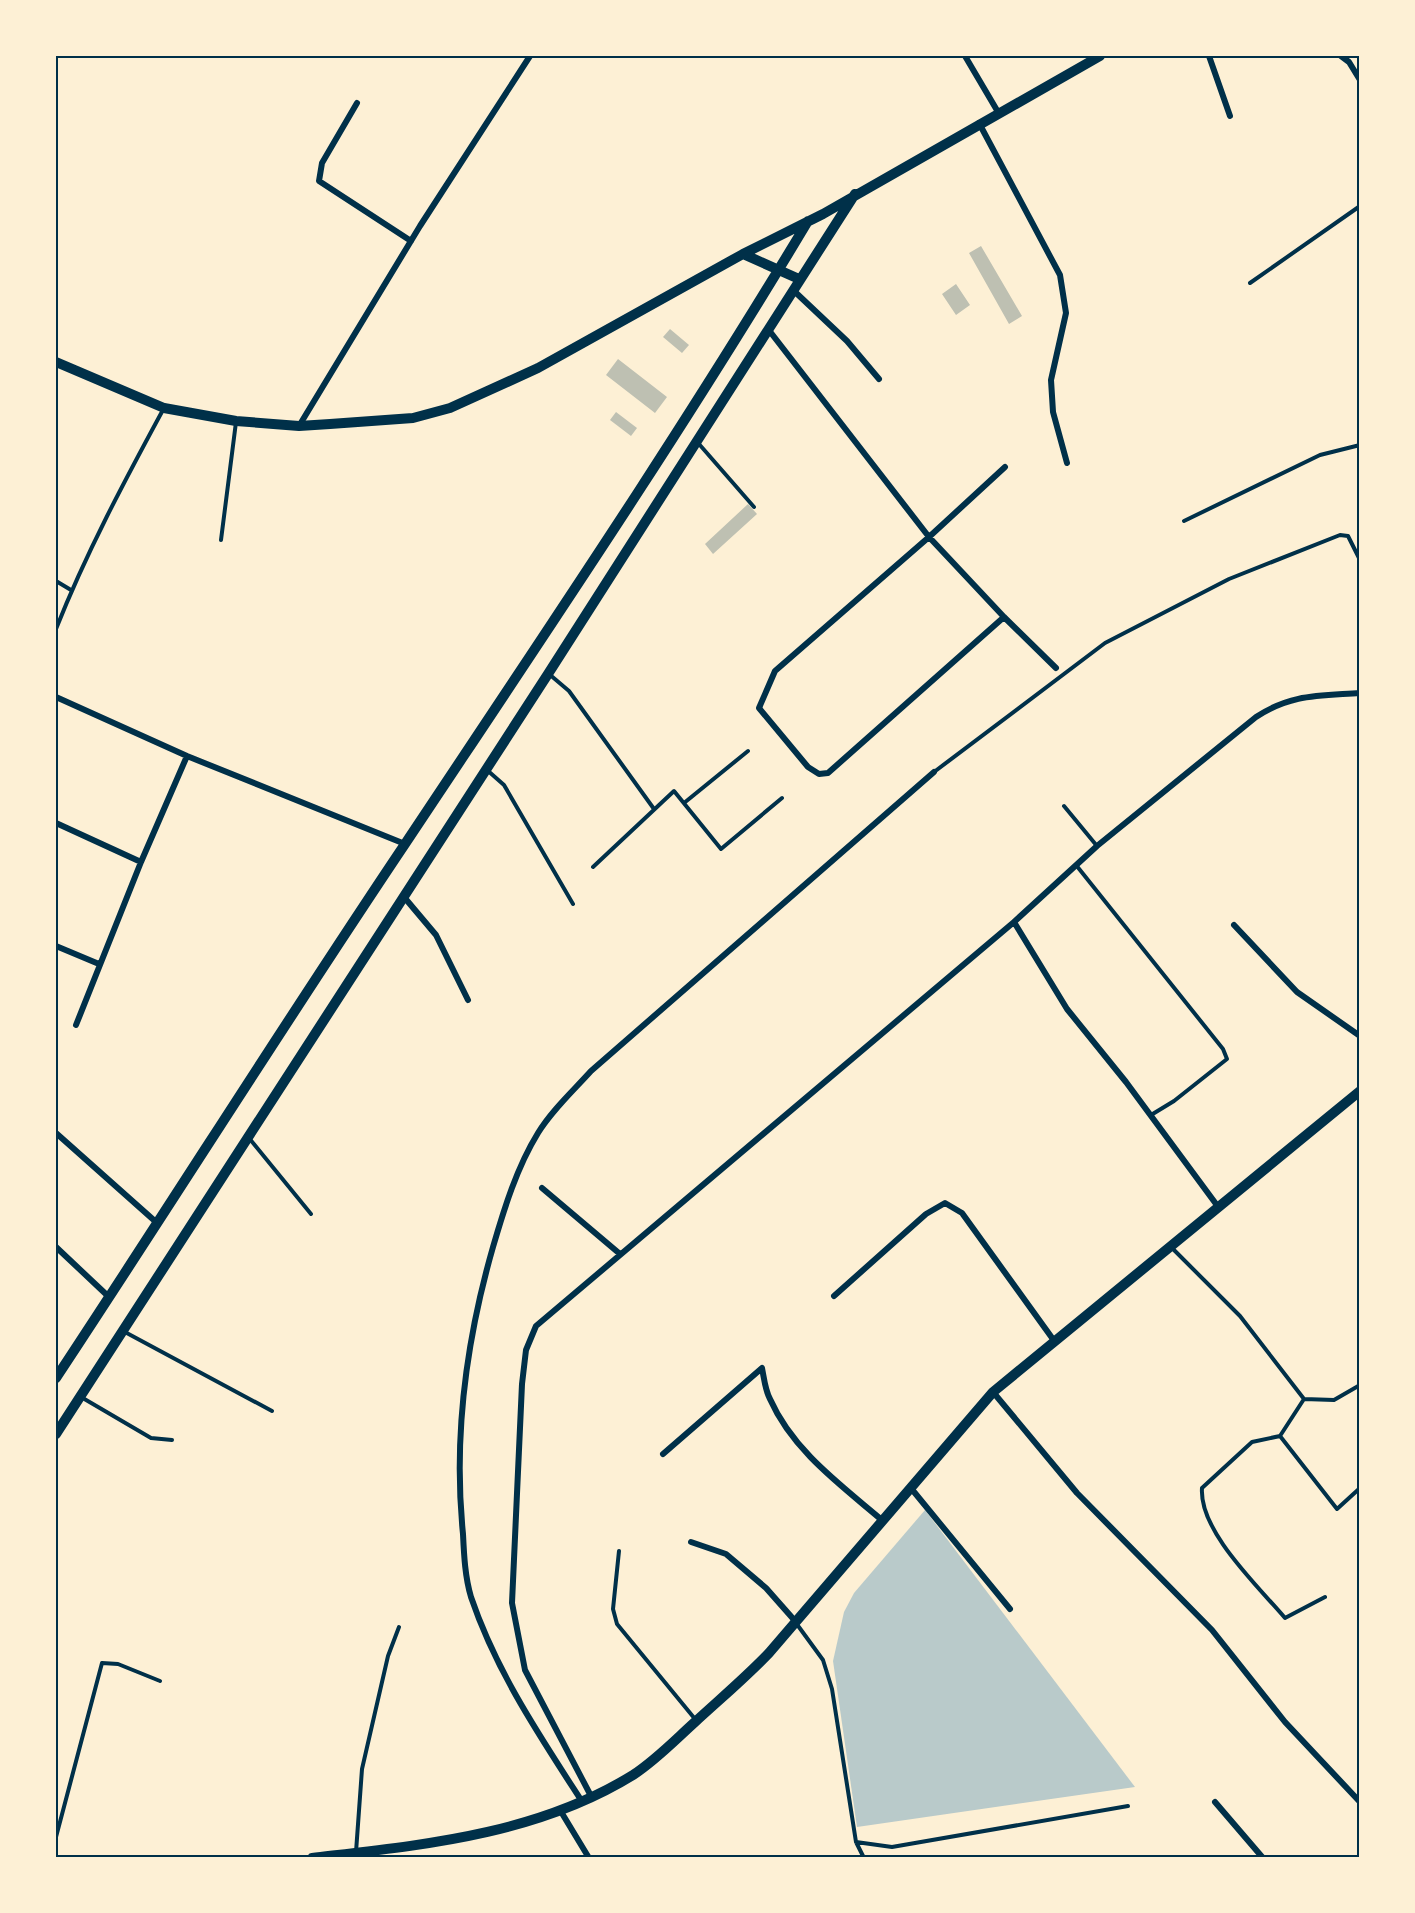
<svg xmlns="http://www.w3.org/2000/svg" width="1415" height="1913" font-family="'IBM Plex Sans',sans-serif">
<rect width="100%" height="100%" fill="#fdf0d5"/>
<path fill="#b9caca" d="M925 1510 1135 1787 857 1827 833 1661 844 1612 854 1593Z"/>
<path fill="#bec0b2" d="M981 246 1022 316 1009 324 969 253Z
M956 284 970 305 956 315 942 294Z
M670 329 689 345 682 353 663 337Z
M618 359 667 397 655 413 606 375Z
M616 412 637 428 631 436 610 420Z
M748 504 757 514 713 554 705 544Z"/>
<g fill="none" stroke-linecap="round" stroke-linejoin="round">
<path stroke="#003049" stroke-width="4" d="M1250 283 1360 206
M699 444 754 507
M1184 521 1320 455 1360 445
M221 540 236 422
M56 581 71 590
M56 629C86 553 125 480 164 408
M549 674 569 691 654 809
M487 770 504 785 573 904
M934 772 1105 643 1229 579 1340 535 1348 536 1360 560
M684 803 748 751
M1064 806 1097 846
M1076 865 1223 1049 1227 1059 1174 1101 1151 1115
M593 867 674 791 721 849 782 798
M249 1138 311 1214
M1172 1248 1240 1316 1304 1399 1280 1436 1337 1509 1360 1488
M123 1331 272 1411
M81 1397 151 1438 172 1440
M1304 1399 1334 1400 1360 1385
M1280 1436 1252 1442 1202 1488C1199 1531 1258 1586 1285 1618L1325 1597
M619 1551 613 1609 617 1624 695 1719
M796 1623 823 1660 832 1689 856 1842 864 1858
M56 1837 102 1663 118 1664 160 1681
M856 1842 892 1847 1128 1806
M356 1852 362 1769 388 1656 399 1627"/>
<path stroke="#003049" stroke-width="6" d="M965 56 998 112
M1209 56 1230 116
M1341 56 1349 62 1360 80
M357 103 322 163 319 181 411 241
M979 123 1060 275 1066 313 1051 380 1053 412 1067 463
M793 290 847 341 879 379
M768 329 929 537 1004 617 1056 668
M299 426 420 226 530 56
M1004 617 828 773 819 774 808 767 759 708 775 671 929 537 1005 467
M56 697 187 756 405 844
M56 823 141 862
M404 897 436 935 468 1000
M1014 922 1067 1009 1126 1082 1219 1208
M1234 925 1297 992 1360 1036
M56 946 99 964
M76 1025 141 862 187 756
M56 1133 156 1222
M542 1188 620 1254
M56 1247 109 1297
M834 1296 926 1214 945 1203 962 1213 1055 1342
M993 1392 1077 1493 1212 1630 1285 1722 1360 1802
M663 1454 762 1368C764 1378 765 1390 770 1399 793 1451 841 1485 883 1521
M910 1487 1010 1609
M691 1542 726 1554 766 1588 796 1622
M591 1796 525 1670 512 1603 522 1384 526 1350 536 1326 1014 922 1097 846 1256 717C1291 694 1318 696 1360 693
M581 1800C539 1735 496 1671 471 1597 465 1577 464 1555 463 1534 453 1436 466 1341 493 1247 504 1209 517 1167 538 1133 552 1110 573 1091 591 1071L934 772
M1215 1802 1263 1858
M560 1810 589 1858"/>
<path stroke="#003049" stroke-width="10" d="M743 254 799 279
M56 362 164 408 236 421 299 426 330 424 413 418 450 408 538 368 743 254 823 214 1100 56
M56 1378C173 1201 286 1021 405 844 542 638 681 433 808 221
M56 1434 548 674 855 194
M312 1858C422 1845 536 1835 633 1775 656 1760 675 1740 695 1722 720 1699 745 1678 769 1653L993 1392 1360 1091"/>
</g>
<rect width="1415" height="1913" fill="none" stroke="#fdf0d5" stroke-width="114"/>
<rect x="57" y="57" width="1301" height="1799" fill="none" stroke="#003049" stroke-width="2"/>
</svg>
